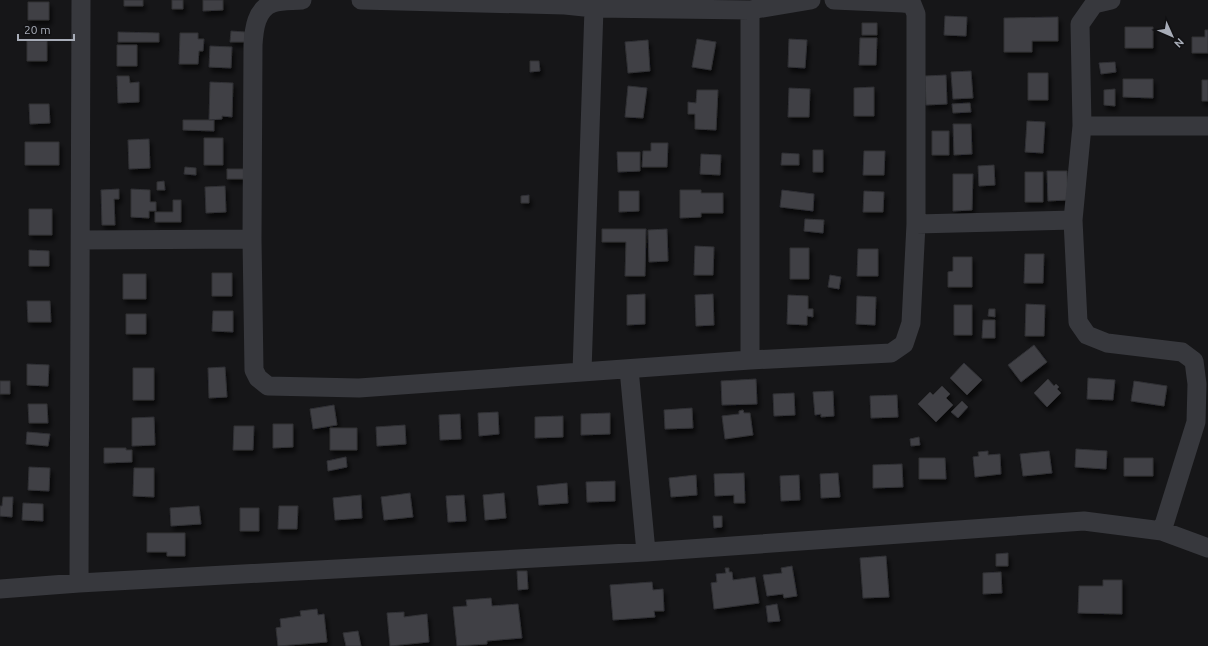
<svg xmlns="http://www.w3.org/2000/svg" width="1208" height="646" font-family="Ubuntu,sans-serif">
<defs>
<filter id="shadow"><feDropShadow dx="2.5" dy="4.5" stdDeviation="2" flood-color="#0009"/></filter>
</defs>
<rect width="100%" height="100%" fill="#161618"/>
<path fill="#404145" stroke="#303034" filter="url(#shadow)" d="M124 0H143V6H124Z
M172 0H183V9H172Z
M203 0H223V10L203 11Z
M28 2H49V20H28Z
M945 16 967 17 966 36 944 35Z
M1058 17V41H1032V52H1004V18Z
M862 23H877V35H862Z
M1125 27H1153V48H1125Z
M1205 30H1208V53H1192V37H1205Z
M231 31 245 32V42H230Z
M118 32 159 33V42H118Z
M180 33H198V39H204L203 51H199L198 64H179Z
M860 38H877L876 65H859Z
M697 39 716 42 711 70 692 67Z
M789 39 807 40 805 68 788 67Z
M648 40 650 71 628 73 625 42Z
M27 41H47V61H27Z
M117 45H137V66H117Z
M210 46 232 47 231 68 209 67Z
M530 61H539L540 71 530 72Z
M1115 62 1116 72 1101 74 1099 63Z
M971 71 973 98 953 99 951 72Z
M1028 73H1048V100H1028Z
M946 75 947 104 926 105 925 76Z
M117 76H129L130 83 139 82V102L118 103Z
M1123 79H1153V98L1123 97Z
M1202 80H1208V101H1202Z
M210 82 233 83 232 117 222 116V119L209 120Z
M628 86 647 88 643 118 625 117Z
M874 87V116H854V88Z
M789 88 810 89 809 117H788Z
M1115 89V106L1104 105V90Z
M697 90H718L716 130 695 129V114H688V102L696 103Z
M970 103 971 112 953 113 952 104Z
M29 104H49L50 123 30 124Z
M183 120H214V131L183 130Z
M1027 121 1045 122 1043 153 1025 152Z
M953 124H971L972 154 954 155Z
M932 131H949V155H932Z
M204 138H223V165H204Z
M149 139 150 168 129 169 128 140Z
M25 142H59V165H25Z
M651 143H668L667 167H642L643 151H651Z
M813 150H823V172H813Z
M864 151H885L884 175H863Z
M617 152H640V171L618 172Z
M782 153 799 154V165H781Z
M701 154 721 155 720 175 700 174Z
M994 165 995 185 979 186 978 166Z
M185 167 196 168V175L184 174Z
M227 169H244V179H227Z
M1047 171H1067L1068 200 1048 201Z
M1025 172H1043V202H1025Z
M953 174H973L972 210 953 211Z
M164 181 165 190H157V182Z
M225 186 226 212 206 213 205 187Z
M119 189V199H114L115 225H102L101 190Z
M131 189 150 190V202H156V211H149V218L131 217Z
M680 190H701V193H723V213H701V217L680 218Z
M782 190 814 194 813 211 780 207Z
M619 191H639V211L619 212Z
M864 191 884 192 883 212H863Z
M529 195V203H521V196Z
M173 200H181V222H155V212H173Z
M29 209H52V235H29Z
M805 219 824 220 823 233 804 231Z
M602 229H646L645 276H625L626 242H602Z
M667 229 668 261 649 262 648 230Z
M695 246 714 247 713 275H694Z
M790 248H809V279H790Z
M858 249H878V276H857Z
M29 250 49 251V266H29Z
M1025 254H1044L1043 283H1024Z
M953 257H972V287H948V272L953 271Z
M212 273H232V296H212Z
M123 274H146V299H123Z
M830 275 841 277 839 289 828 287Z
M645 294V324L627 325V295Z
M713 294 714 325 696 326 695 295Z
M788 295 808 296V309H813V317L807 316V325L787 324Z
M857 296 876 297 875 325 856 324Z
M27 301H50L51 322H28Z
M1026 304 1045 305 1044 336H1025Z
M954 305H972V335H954Z
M989 309H995V317L988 316Z
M213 311H233V332L212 331Z
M126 314H146V334H126Z
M983 320H995V338H982Z
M1034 345 1047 362 1021 382 1008 365Z
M964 363 982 380 967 395 950 378Z
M27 364 49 365 48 386 27 385Z
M225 367 227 397 209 398 208 368Z
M133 368H154V400H133Z
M1088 378 1115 380 1113 400 1087 399Z
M756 379 757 404 722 405 721 381Z
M1048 379 1054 386 1056 384 1059 387 1057 389 1061 393 1047 407 1034 393Z
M0 381H10V394H0Z
M1134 381 1167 386 1164 406 1131 401Z
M942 386 950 394 946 398 953 405 936 422 918 404 930 392 933 395Z
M833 391 834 416 821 417V414L815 415 813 392Z
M794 393 795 415 774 416 773 394Z
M897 395 898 417 871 418 870 396Z
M962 401 968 407 958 418 951 412Z
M28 404H47L48 423H29Z
M334 405 337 425 313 429 310 409Z
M692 408 693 428 665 429 664 410Z
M743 410 744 413H750L753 435 725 439 722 416 739 414V411Z
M498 412 499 434 479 436 478 413Z
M610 413V434L581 435V414Z
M460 414 461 439 440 440 439 415Z
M563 416V437L535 438V417Z
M154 417 155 445 132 446V418Z
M273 424H293V447L273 448Z
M405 425 406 444 377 446 376 427Z
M234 426H254L253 450H233Z
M330 428H357V450H330Z
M27 432 50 434 48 446 26 444Z
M919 437 920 445 911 446 910 439Z
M104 448H126V450H132V462L104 463Z
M1076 449 1107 451 1106 469 1075 467Z
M988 451V455L1000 454 1001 474 975 477 973 457 979 456 978 452Z
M1049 451 1052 473 1023 476 1020 454Z
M346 457 347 467 328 471 327 461Z
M919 458H945L946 479H919Z
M1124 458H1153V476H1124Z
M902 464 903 487 873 488V465Z
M29 467 50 468 49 491 28 490Z
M134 468H154V497L133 496Z
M744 473 745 503H734V495L715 496 714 474Z
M838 473 840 497 821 498 820 474Z
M696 475 697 495 671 497 669 478Z
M799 475 800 500 781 501 780 476Z
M615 481V501L587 502 586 482Z
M567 483 568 503 539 505 537 486Z
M410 493 413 517 384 520 381 497Z
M504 493 506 518 485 520 483 495Z
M361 495 362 518 335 520 333 498Z
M464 495 466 521 448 522 446 496Z
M3 497H13L12 517 0 516V506H2Z
M23 503 43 504V521L22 520Z
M199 506 201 524 171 526 170 508Z
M279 506H298L297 529H278Z
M240 508H259V531H240Z
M713 516H722V527L714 528Z
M147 533H185V556H167V552H147Z
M1008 553V566H996V554Z
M886 556 889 597 863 598 860 558Z
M792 566 797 596 784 598 783 594 767 596 763 575 782 573 781 568Z
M725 568H729V572H732L733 580 755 577 759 603 714 609 711 583 717 582 716 574 726 573Z
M517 571H527L528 589 518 590Z
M1001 572 1002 593 983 594V573Z
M1103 580H1122V614L1078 613 1079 586H1103Z
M652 582 653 590 663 589 664 611H654L655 617 613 620 610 585Z
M491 598 492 606 518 604 522 638 487 641V644L457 646 453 607 467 606 466 600Z
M777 604 780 621 768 622 766 606Z
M317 609 318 615 324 614 327 642 278 646 276 628 281 627 280 619 301 616 300 611Z
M404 612V617L427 614 429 642 390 646 387 613Z
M358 631 361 646H346L343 633Z"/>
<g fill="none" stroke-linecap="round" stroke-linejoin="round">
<path stroke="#37383d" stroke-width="19" d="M302 0C293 1 282 0 273 3 256 9 254 29 253 45L252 239 254 370 258 378 268 386 359 388 582 372
M361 0 565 5 594 8 750 10 811 0
M1111 0 1094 4 1080 24 1082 126 1073 220 1078 322 1087 335 1107 343 1182 352 1194 361 1197 384 1196 422 1162 531
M594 8 582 372 750 360 891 353 904 344 911 323 916 224V14L912 4 903 3 834 0
M1082 126H1208
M916 224 1073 220
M81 240 252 239
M750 360V10
M629 369 646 552
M79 583 81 0
M0 589 79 583 646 552 1084 521 1162 531 1208 548"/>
</g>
<g transform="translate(1172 36) rotate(135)" stroke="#111113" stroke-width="3" paint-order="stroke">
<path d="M0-3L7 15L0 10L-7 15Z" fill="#a8adb8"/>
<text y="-6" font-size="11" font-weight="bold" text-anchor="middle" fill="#a8adb8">N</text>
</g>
<path d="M18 34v6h56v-6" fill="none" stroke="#a8adb8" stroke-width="2"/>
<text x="24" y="34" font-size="12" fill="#a8adb8" stroke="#111113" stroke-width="3" paint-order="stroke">20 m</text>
</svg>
